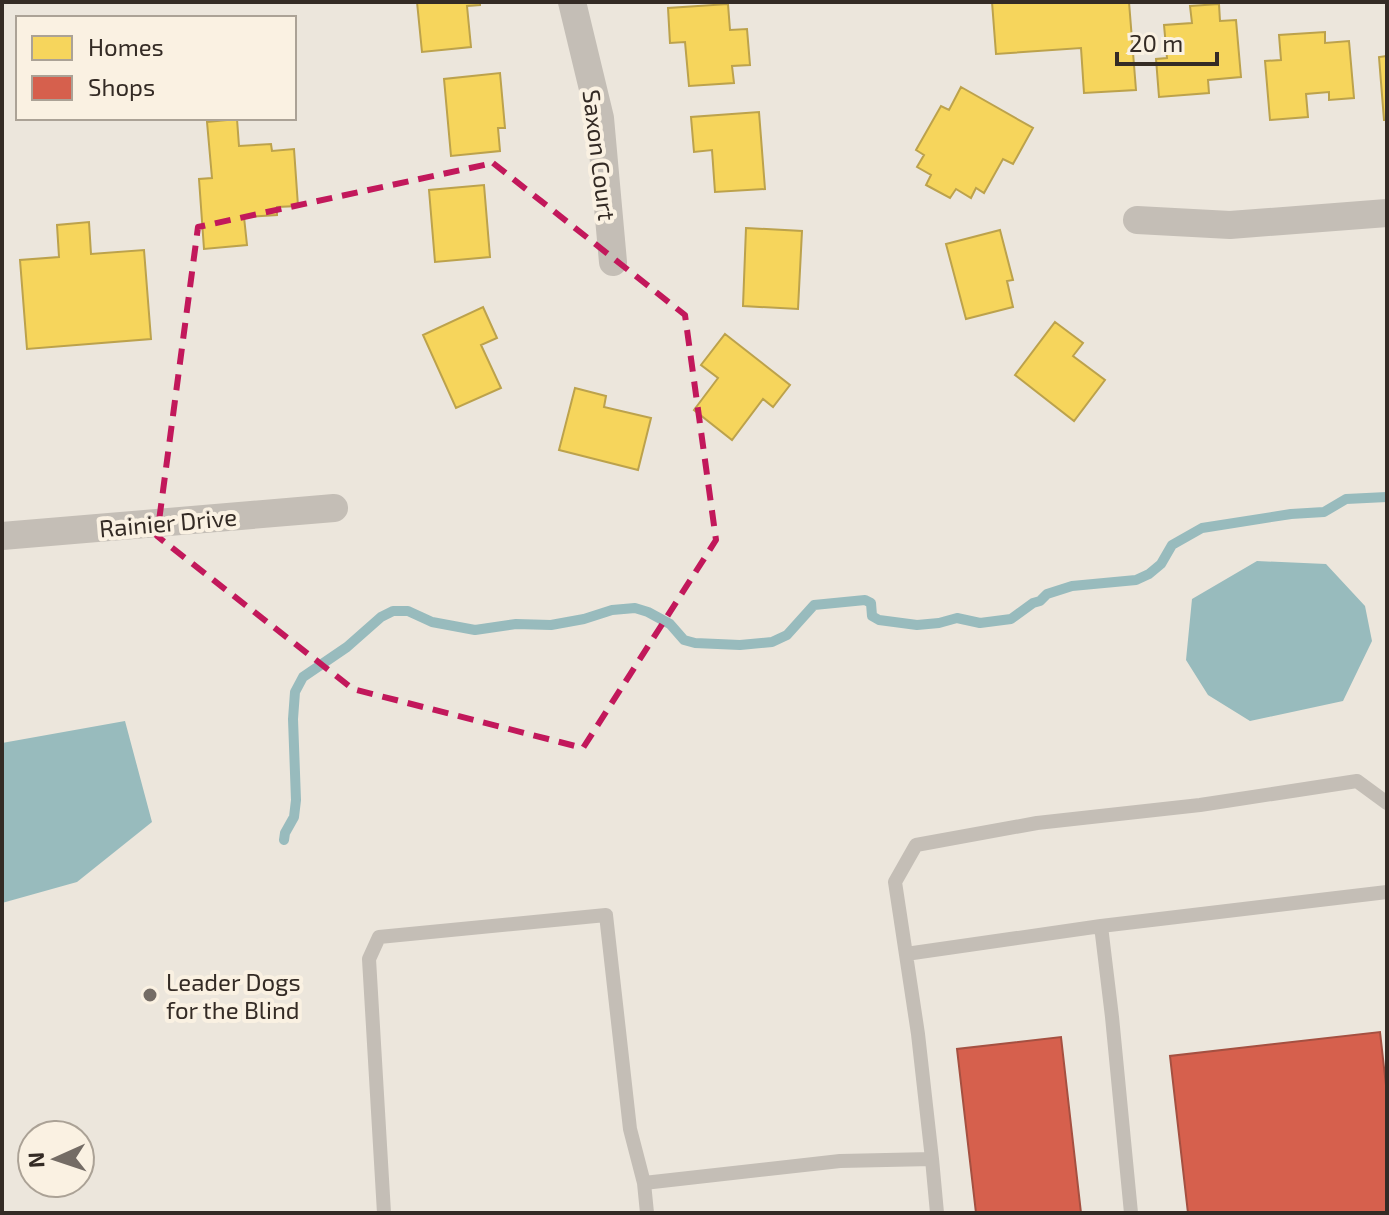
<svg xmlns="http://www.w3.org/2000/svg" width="1389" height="1215" font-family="'Exo 2',sans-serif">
<rect width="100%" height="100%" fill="#ece6dc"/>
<path fill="#98bbbd" d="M1257 561 1326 564 1365 606 1372 641 1343 701 1250 721 1208 695 1186 660 1192 599Z
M125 721 152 822 77 882 2 903V743Z"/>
<path fill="#f6d55c" stroke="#bca24c" stroke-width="2" d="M417 2H480V5L467 6 471 47 422 52Z
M992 2H1129L1136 90 1084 93 1081 48 996 54Z
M728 4 730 30 747 29 750 65 732 66 734 83 689 86 685 42 670 43 668 8Z
M1219 4 1220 21 1236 20 1241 77 1208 80 1209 93 1159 97 1156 59 1167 58 1164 25 1192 23 1190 6Z
M1325 32V43L1349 41 1354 98 1329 100V92L1306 94 1308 117 1270 120 1265 61 1281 60 1279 35Z
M1387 56V120H1384L1379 57Z
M500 73 505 128H498L500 151 451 156 444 79Z
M961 87 1033 128 1013 164 1003 159 984 193 976 188 971 198 956 189 950 198 926 185 931 175 917 167 924 155 916 150 941 106 949 110Z
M759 112 765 189 715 192 712 150 694 152 691 117Z
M237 119 239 146 271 144 272 151 294 149 298 206 277 207V215L244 217 247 245 204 249 199 179 212 178 207 122Z
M484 185 490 257 435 262 429 190Z
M89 222 91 254 144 250 151 339 27 349 20 260 59 257 57 225Z
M746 228 802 231 798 309 743 306Z
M1000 230 1013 280 1007 281 1013 307 966 319 946 244Z
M483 307 497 338 481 345 501 388 456 408 423 335Z
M1055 322 1083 343 1073 356 1105 380 1074 421 1015 375Z
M725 334 790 385 773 407 763 399 732 440 694 410 718 378 701 365Z
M575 388 606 396 604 407 651 418 638 470 559 450Z"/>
<path fill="#d6604d" stroke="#a55041" stroke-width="2" d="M1380 1032 1387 1094V1213H1188L1170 1056Z
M1061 1037 1081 1213H976L957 1049Z"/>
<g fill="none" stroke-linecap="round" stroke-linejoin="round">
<path stroke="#98bbbd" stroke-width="10" d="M284 840 285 833 294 817 296 800 293 719 295 692 303 677 347 647 381 617 393 611H408L432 622 475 630 516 624 551 625 584 619 612 610 635 608 648 612 670 624 684 640 695 643 740 645 772 642 787 635 814 605 865 600 871 603 872 616 879 620 917 625 939 623 957 618 980 623 1011 619 1033 603 1040 601 1047 594 1072 586 1136 580 1149 574 1161 564 1172 545 1202 528 1291 514 1324 512 1346 499 1387 497"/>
<path stroke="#c4beb6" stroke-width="14" d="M1101 926 1112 1017 1131 1213
M906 954 1101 926 1387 892
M932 1159 918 1034 895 882 916 845 1037 823 1200 805 1357 781 1387 803
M644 1183 840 1161 932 1159 937 1213
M384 1213 369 959 379 937 606 915 630 1129 644 1183 647 1213"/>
<path stroke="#c4beb6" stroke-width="28" d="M572 2 600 118 613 262
M1137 220 1230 225 1387 213
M2 536 334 508"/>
</g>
<path fill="none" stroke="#c2185b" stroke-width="6" stroke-dasharray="16 10" stroke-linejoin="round" d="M493 163 685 315 716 540 583 748 353 689 157 536 198 227Z"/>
<circle fill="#746c65" stroke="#faf1e2" stroke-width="3" cx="150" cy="995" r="8"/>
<g text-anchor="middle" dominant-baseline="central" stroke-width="8" stroke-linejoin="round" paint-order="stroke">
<g font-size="24" fill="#342b25" stroke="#faf1e2">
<text transform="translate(600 155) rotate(83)">Saxon Court</text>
<text transform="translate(168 522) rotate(-5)">Rainier Drive</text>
</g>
<g font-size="24" fill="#342b25" stroke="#faf1e2" text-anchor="start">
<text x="166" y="981">Leader Dogs<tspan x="166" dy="28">for the Blind</tspan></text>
</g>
</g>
<rect width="1389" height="1215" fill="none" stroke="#342b25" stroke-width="8"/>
<rect x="16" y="16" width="280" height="104" fill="#faf1e2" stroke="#aba296" stroke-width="2"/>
<rect x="32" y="36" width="40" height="24" fill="#f6d55c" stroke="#aba296" stroke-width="2"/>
<text x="88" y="56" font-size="24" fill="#342b25">Homes</text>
<rect x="32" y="76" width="40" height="24" fill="#d6604d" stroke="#aba296" stroke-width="2"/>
<text x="88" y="96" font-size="24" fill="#342b25">Shops</text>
<g transform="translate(56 1159) rotate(267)"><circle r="38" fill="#faf1e2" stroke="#aba296" stroke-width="2"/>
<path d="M0-6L14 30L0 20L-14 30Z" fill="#746c65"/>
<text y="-12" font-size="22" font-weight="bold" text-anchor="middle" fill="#342b25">N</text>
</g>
<path d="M1117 52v12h100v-12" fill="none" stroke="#342b25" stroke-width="4"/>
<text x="1129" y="52" font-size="24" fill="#342b25" stroke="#faf1e2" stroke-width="6" paint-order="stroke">20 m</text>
</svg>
